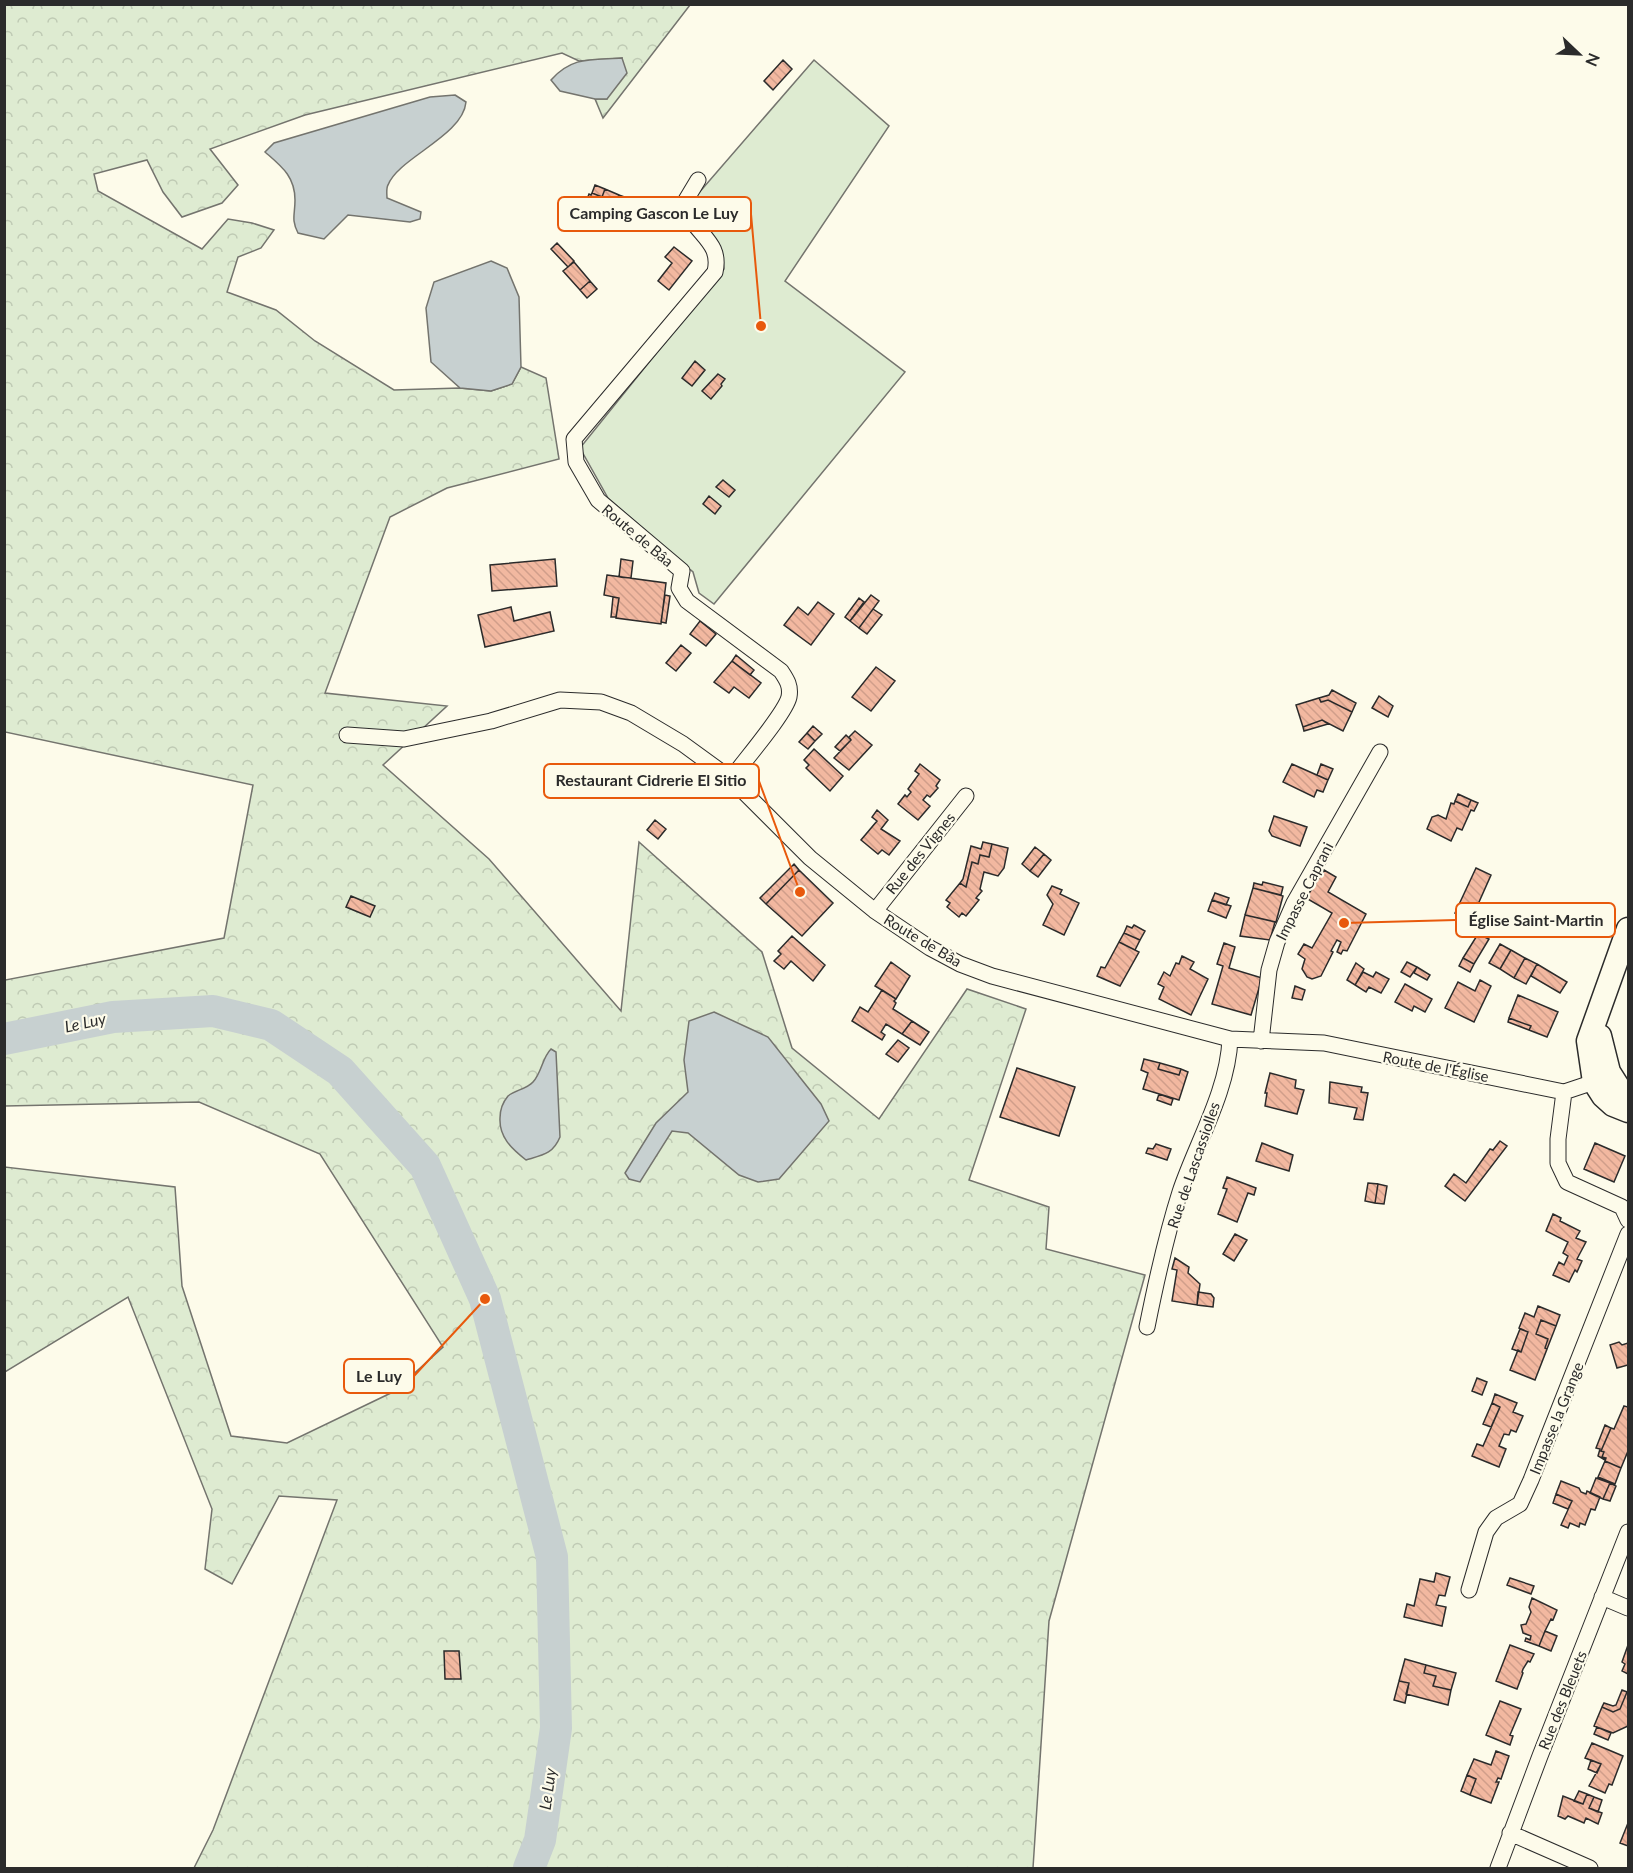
<svg xmlns="http://www.w3.org/2000/svg" width="1633" height="1873" font-family="Lato,sans-serif">
<defs>
<pattern id="forest-crowns" width="20" height="18" patternUnits="userSpaceOnUse" patternTransform="scale(1.5)"><rect width="20" height="18" fill="#deebd1"/><path d="M2 6a3 3 0 1 1 6 0M12 15a3 3 0 1 1 6 0" fill="none" stroke="#bfcab4"/></pattern>
<pattern id="building-back-hatch" width="6" height="6" patternUnits="userSpaceOnUse" patternTransform="scale(1.5)"><rect width="6" height="6" fill="#f2b8a0"/><path d="M-1 5l2 2M0 0l6 6M5-1l2 2" fill="none" stroke="#d09e8a"/></pattern>
</defs>
<rect width="100%" height="100%" fill="#fdfbea"/>
<path fill="url(#forest-crowns)" stroke="#74746e" stroke-width="1.5" d="M5 5H690L603 118 595 99H607L622 58 579 61 562 53 305 115 210 149 238 185 222 203 182 217 163 192 147 160 94 174 98 191 202 249 228 219 252 223 274 230 261 248 238 257 227 292 276 310 315 341 394 390 460 388 491 391 512 384 521 367 546 378 559 459 447 488 390 517 325 693 447 706 383 765 489 859 621 1011 639 842 762 952 792 1048 879 1119 967 989 1026 1009 969 1180 1049 1207 1046 1249 1145 1275 1049 1621 1033 1868H194L213 1830 337 1500 279 1496 232 1584 205 1569 212 1509 128 1297 5 1372V1167L175 1187 182 1286 231 1436 287 1443 395 1391 443 1347 320 1154 199 1102 5 1106V980L224 938 253 785 5 732Z"/>
<path fill="#deebd1" stroke="#74746e" stroke-width="1.5" d="M814 60 889 126 785 281 905 372 714 604 699 593 693 572 608 498 580 448 724 269 722 251 698 217 697 195Z"/>
<path fill="#c7d0d0" stroke="#74746e" stroke-width="1.5" d="M622 58 627 73 607 99H595L560 91 551 80C572 56 592 60 622 58Z
M455 95 466 102C463 136 398 158 388 185 386 188 387 195 387 198L421 212 420 219 410 222 348 215 324 239 298 233C291 219 295 215 295 200 295 176 281 166 265 152L274 143 430 97Z
M491 261 507 268 519 297 521 367 512 384 491 391 460 388 431 362 426 308 434 282Z
M714 1012 768 1037 821 1104 829 1121 779 1179 758 1182 739 1175 688 1133 672 1131 640 1182 629 1179 625 1173 656 1123 688 1092 684 1060 689 1021Z
M551 1049 556 1052 560 1137C553 1154 543 1155 526 1160 511 1148 499 1137 500 1118 500 1110 503 1102 508 1096 515 1090 527 1089 533 1082 542 1072 542 1058 551 1049Z"/>
<g fill="none" stroke-linecap="round" stroke-linejoin="round">
<path stroke="#c7d0d0" stroke-width="32" d="M4 1039 113 1017 213 1011 271 1025 340 1071 425 1166 485 1299 552 1557 556 1728 540 1840 529 1868"/>
</g>
<path fill="url(#building-back-hatch)" stroke="#2b2b2b" stroke-width="1.5" d="M783 60 792 69 773 90 764 81Z
M595 185 605 189 602 197 592 193Z
M605 189 619 195 615 205 608 203 598 226 580 218 589 194 591 195 592 193 602 197Z
M619 195 627 198 622 208 615 205Z
M557 243 574 261 568 267 551 249Z
M674 247 692 261 669 290 658 281 672 263 665 257Z
M574 262 590 281 580 290 563 271Z
M590 281 597 289 587 298 580 290Z
M695 361 705 370 692 386 682 378Z
M718 374 725 379 721 384 722 386 711 399 702 391Z
M723 480 735 490 729 497 716 487Z
M709 496 721 506 715 514 703 504Z
M555 559 557 586 492 591 490 565Z
M621 559 633 561 631 578 619 577Z
M607 575 666 583 661 624 616 618 619 598 604 595Z
M665 595 670 596 666 623 661 622Z
M871 595 879 601 859 628 850 621Z
M613 597 619 598 616 617H611Z
M859 598 864 602 850 621 845 617Z
M818 602 834 614 811 645 784 625 798 607 808 615Z
M511 607 514 621 550 612 554 631 485 647 478 615Z
M873 609 882 615 867 634 859 628Z
M700 621 716 634 706 646 690 634Z
M681 645 691 653 676 671 666 663Z
M736 655 754 670 750 675 732 661Z
M732 661 761 683 749 698 734 687 729 693 714 682Z
M876 667 895 681 871 711 852 697Z
M1332 690 1356 703 1352 712 1328 700 1321 702 1319 698 1329 695Z
M1379 696 1393 706 1388 717 1372 708Z
M1319 698 1321 702 1328 700 1352 712 1343 731 1322 720 1303 727 1296 705Z
M1322 720 1328 724 1304 731 1303 727Z
M813 726 822 734 815 741 807 733Z
M855 731 872 745 849 770 834 758 851 740 849 737Z
M807 733 815 741 808 749 799 742Z
M846 735 851 740 840 751 835 747Z
M814 749 843 776 830 791 806 768 809 765 804 760Z
M920 764 940 780 936 786 938 788 930 797 927 795 923 800 930 806 918 820 898 804 905 795 907 797 911 792 908 789 919 774 915 771Z
M1292 764 1328 780 1323 792 1317 790 1314 797 1283 782Z
M1321 764 1333 769 1328 780 1317 775Z
M1458 794 1471 800 1468 807 1455 801Z
M1471 800 1478 803 1474 811 1471 810 1462 830 1457 828 1451 841 1427 829 1432 817 1438 815 1446 819 1451 803 1454 804 1455 801 1468 807Z
M877 810 888 820 881 829 900 841 889 855 882 850 878 854 861 840 877 821 872 817Z
M1274 816 1307 827 1300 846 1272 836 1269 831Z
M655 820 666 829 658 839 647 830Z
M983 842 992 844 989 857 980 855 978 864 972 862 966 887 960 883 963 879 971 846 981 849Z
M992 844 1008 848 1004 868 998 876 984 872 980 889 982 891 976 898 979 900 966 916 962 913 959 917 947 907 950 903 946 900 960 883 966 887 972 862 978 864 980 855 989 857Z
M1035 847 1044 854 1030 871 1022 864Z
M1044 854 1051 860 1038 877 1030 871Z
M794 864 799 870 766 904 760 898Z
M1476 868 1491 875 1471 920 1455 913Z
M799 870 833 903 802 936 766 904Z
M1324 870 1336 877 1328 892 1366 914 1347 951 1343 950 1341 954 1337 952 1341 942 1337 940 1331 951 1333 952 1321 976 1312 979 1307 977 1302 969 1305 959 1298 954 1304 944 1312 948 1332 913 1306 898Z
M1263 882 1283 887 1281 895 1253 888 1254 883 1262 885Z
M1052 886 1062 890 1060 894 1079 903 1064 935 1043 925 1053 904 1047 895Z
M1253 888 1283 896 1276 922 1245 915Z
M1215 893 1229 898 1226 905 1212 900Z
M351 896 375 906 370 917 346 907Z
M1212 900 1231 906 1226 918 1208 911Z
M1245 915 1275 922 1270 940 1240 936Z
M1134 925 1145 931 1140 940 1124 933 1127 926 1132 928Z
M1124 933 1140 940 1135 950 1119 942Z
M1478 934 1489 939 1474 964 1463 958Z
M792 936 825 965 813 981 791 961 784 969 774 961 781 954 778 951Z
M1119 942 1139 952 1120 986 1097 976 1101 967 1105 968Z
M1224 943 1235 947 1229 968 1262 978 1251 1015 1212 1004 1223 966 1217 964Z
M1500 944 1511 950 1500 969 1489 963Z
M1511 950 1525 958 1514 978 1500 969Z
M1182 956 1194 962 1190 969 1208 979 1191 1015 1159 999 1164 987 1158 984 1164 972 1170 976 1176 963 1179 964Z
M1463 958 1474 964 1470 972 1459 966Z
M1525 958 1537 964 1526 984 1514 978Z
M891 962 910 976 896 999 875 986Z
M1407 962 1417 967 1410 977 1401 972Z
M1356 963 1364 969 1355 985 1347 980Z
M1537 964 1567 982 1560 993 1531 976Z
M1417 967 1430 975 1427 980 1414 973Z
M1363 972 1373 977 1376 972 1389 979 1381 993 1369 987 1366 992 1355 985Z
M1480 980 1491 986 1474 1022 1445 1008 1458 982 1475 991Z
M1405 984 1432 999 1425 1012 1414 1006 1412 1011 1395 1002Z
M1295 986 1305 990 1302 1000 1292 998Z
M882 990 896 999 894 1001 896 1003 893 1009 912 1021 902 1034 886 1024 881 1032 885 1035 882 1040 852 1021 860 1007 868 1012Z
M1518 995 1558 1012 1547 1037 1529 1030 1531 1026 1509 1018Z
M1509 1018 1531 1026 1529 1030 1508 1022Z
M912 1021 929 1032 920 1045 902 1034Z
M898 1040 909 1048 898 1062 886 1054Z
M1144 1059 1160 1063 1158 1069 1179 1075 1181 1069 1188 1072 1179 1100 1143 1089 1148 1073 1141 1070Z
M1160 1063 1181 1069 1179 1075 1158 1069Z
M1017 1068 1075 1087 1059 1136 1000 1117Z
M1270 1073 1296 1080 1295 1088 1304 1090 1297 1114 1265 1106 1267 1093H1265Z
M1330 1082 1362 1087 1361 1092 1368 1093 1363 1120 1354 1119 1357 1108 1329 1103Z
M1159 1094 1173 1099 1171 1105 1157 1100Z
M1500 1141 1507 1146 1465 1201 1445 1186 1454 1174 1466 1183 1490 1149 1493 1150Z
M1262 1143 1293 1155 1289 1171 1256 1161Z
M1595 1143 1625 1156 1614 1182 1584 1169Z
M1156 1144 1171 1149 1167 1160 1146 1153 1148 1148 1153 1149Z
M1227 1177 1256 1188 1254 1195 1248 1193 1237 1222 1218 1214 1227 1189 1223 1188Z
M1368 1183 1378 1184 1375 1203 1365 1201Z
M1378 1184 1387 1186 1384 1204 1375 1203Z
M1553 1214 1561 1218 1560 1221 1580 1231 1576 1238 1586 1242 1577 1259 1582 1261 1577 1272 1575 1270 1569 1282 1553 1275 1559 1262 1564 1265 1568 1256 1563 1253 1568 1242 1546 1231Z
M1235 1234 1247 1240 1234 1261 1223 1254Z
M1175 1258 1189 1267 1188 1273 1200 1284 1197 1305 1172 1301 1177 1270 1172 1269Z
M1198 1292 1211 1294 1214 1298 1213 1307 1197 1305Z
M1538 1306 1560 1315 1556 1326 1541 1320 1536 1334 1548 1339 1545 1348 1547 1349 1535 1380 1510 1370 1518 1350 1521 1352 1528 1332 1519 1328 1525 1313 1534 1317Z
M1541 1320 1556 1326 1547 1349 1545 1348 1548 1339 1536 1334Z
M1520 1329 1528 1332 1521 1352 1512 1349Z
M1619 1342 1622 1345 1628 1343V1365L1617 1368 1610 1345Z
M1477 1378 1487 1382 1482 1395 1472 1391Z
M1495 1394 1517 1403 1513 1412 1523 1416 1516 1432 1511 1430 1509 1435 1504 1434 1499 1446 1506 1449 1499 1467 1472 1456 1477 1444 1483 1446 1500 1407 1492 1403Z
M1492 1403 1500 1407 1491 1427 1483 1424Z
M1624 1406 1628 1407V1451L1621 1468 1605 1461 1606 1458 1602 1457 1604 1452 1601 1451 1611 1428 1614 1429Z
M1605 1425 1611 1428 1601 1451 1604 1452 1602 1457 1605 1460 1598 1456 1600 1449 1596 1448Z
M1605 1461 1621 1468 1615 1484 1598 1477Z
M1596 1478 1610 1483 1603 1499 1590 1493Z
M1561 1481 1579 1488 1581 1492 1586 1494 1587 1491 1600 1497 1595 1510 1591 1509 1585 1525 1580 1523 1579 1527 1570 1523 1568 1528 1561 1525 1572 1501 1556 1494Z
M1610 1483 1616 1486 1610 1501 1603 1499Z
M1556 1494 1572 1501 1568 1509 1553 1503Z
M1436 1573 1450 1577 1445 1596 1439 1595 1436 1605 1446 1607 1442 1626 1404 1617 1407 1604 1414 1606 1420 1579 1434 1582Z
M1510 1578 1534 1586 1531 1594 1507 1585Z
M1532 1598 1557 1610 1553 1620 1551 1619 1545 1631 1539 1646 1525 1641 1526 1638 1530 1640 1531 1636 1523 1633 1521 1625 1526 1624 1531 1612 1529 1607Z
M1545 1631 1557 1636 1551 1651 1539 1646Z
M1510 1645 1534 1654 1530 1662 1528 1661 1523 1669 1522 1672 1523 1673 1517 1689 1496 1681Z
M1628 1645V1674L1622 1671 1625 1664 1622 1662Z
M444 1651H459L461 1679H445Z
M1405 1659 1426 1665 1424 1673 1436 1676 1433 1686 1451 1690 1448 1705 1406 1694 1409 1683 1399 1681Z
M1426 1665 1456 1673 1451 1690 1433 1686 1436 1676 1424 1673Z
M1399 1681 1409 1683 1405 1703 1394 1700Z
M1622 1690 1627 1692 1620 1709 1613 1712 1602 1707 1604 1703 1613 1706 1616 1705Z
M1627 1692 1628 1693V1726L1613 1733 1594 1726 1602 1707 1613 1712 1620 1709Z
M1500 1701 1521 1709 1510 1735 1513 1736 1510 1745 1486 1735Z
M1597 1727 1611 1733 1608 1740 1594 1734Z
M1592 1743 1623 1756 1612 1785 1609 1784 1605 1793 1589 1786 1601 1764 1585 1758Z
M1496 1751 1509 1756 1501 1779 1498 1778 1496 1782H1499L1491 1803 1470 1795 1476 1779 1467 1775 1474 1759 1491 1765Z
M1591 1760 1601 1764 1597 1773 1588 1769Z
M1467 1775 1476 1779 1470 1795 1461 1791Z
M1579 1791 1587 1794 1583 1804 1574 1801Z
M1587 1794 1594 1797 1589 1808 1602 1813 1598 1824 1586 1818 1584 1823 1568 1816 1565 1819 1558 1816 1563 1796 1583 1804Z
M1594 1797 1602 1800 1598 1812 1589 1808Z
M1628 1823V1846L1620 1843Z"/>
<g fill="none" stroke-linecap="round" stroke-linejoin="round">
<defs>
<path id="street" d="M698 180 686 200C687 206 687 213 690 218 703 238 721 246 715 272L574 439 576 462 598 500 682 571 679 588 687 601 781 671C787 680 791 686 789 697 785 714 743 762 731 779
M347 735 404 739 491 721 560 700 601 702 631 713 683 744 731 779 810 858 875 911 930 948 960 964 992 976 1230 1039 1324 1043 1564 1092 1594 1082
M875 911 966 796
M1261 1041 1269 970 1277 942 1294 903 1380 752
M1564 1092 1558 1139V1163L1567 1182 1622 1207 1628 1220
M1147 1327C1156 1282 1166 1236 1180 1192 1196 1144 1228 1091 1230 1039
M1469 1590 1486 1532 1496 1518 1520 1504 1531 1480 1628 1234
M1602 1597 1628 1608
M1510 1833 1590 1868
M1498 1868 1540 1756 1628 1532"/>
<path id="secondary" d="M1628 929 1588 1041 1594 1082 1603 1096 1613 1105 1628 1111
M1600 1036 1609 1072 1628 1102"/>
</defs>
<use href="#street" stroke="#2b2b2b" stroke-width="17"/>
<use href="#secondary" stroke="#2b2b2b" stroke-width="25"/>
<use href="#street" stroke="#fdfbea" stroke-width="15"/>
<use href="#secondary" stroke="#fdfbea" stroke-width="22"/>
</g>
<g text-anchor="middle" dominant-baseline="central" stroke-width="4.5" stroke-linejoin="round" paint-order="stroke">
<g font-size="15" fill="#2b2b2b" stroke="#fdfbea">
<text transform="translate(638 535) rotate(40)">Route de Bâa</text>
<text transform="translate(920 853) rotate(-51)">Rue des Vignes</text>
<text transform="translate(1304 891) rotate(-63)">Impasse Caprani</text>
<text transform="translate(923 940) rotate(31)">Route de Bâa</text>
<text transform="translate(1436 1066) rotate(11)">Route de l'Église</text>
<text transform="translate(1193 1165) rotate(-71)">Rue de Lascassiolles</text>
<text transform="translate(1556 1418) rotate(-68)">Impasse la Grange</text>
<text transform="translate(1562 1700) rotate(-68)">Rue des Bleuets</text>
</g>
<g font-size="16" font-style="italic" fill="#2b2b2b" stroke="#fdfbea">
<text transform="translate(85 1022) rotate(-12)">Le Luy</text>
<text transform="translate(547 1789) rotate(-82)">Le Luy</text>
</g>
</g>
<path fill="none" stroke="#e8590c" stroke-width="2" d="M761 326L751 214M800 892L759 781M1344 923L1456 920M485 1299L414 1376"/>
<g fill="#e8590c" stroke="#fdfbea" stroke-width="2">
<circle cx="761" cy="326" r="6"/>
<circle cx="800" cy="892" r="6"/>
<circle cx="1344" cy="923" r="6"/>
<circle cx="485" cy="1299" r="6"/>
</g>
<g fill="#fdfbea" stroke="#e8590c" stroke-width="2">
<rect x="558" y="197" width="193" height="34" rx="6"/>
<rect x="544" y="764" width="215" height="34" rx="6"/>
<rect x="1456" y="903" width="159" height="34" rx="6"/>
<rect x="344" y="1359" width="70" height="34" rx="6"/>
</g>
<g font-size="16" text-anchor="middle" font-weight="bold" fill="#2b2b2b">
<text x="654" y="219">Camping Gascon Le Luy</text>
<text x="651" y="786">Restaurant Cidrerie El Sitio</text>
<text x="1536" y="926">Église Saint-Martin</text>
<text x="379" y="1382">Le Luy</text>
</g>
<rect width="1633" height="1873" fill="none" stroke="#2b2b2b" stroke-width="12"/>
<g transform="translate(1579 54) rotate(113)" stroke="#fdfbea" stroke-width="4.5" paint-order="stroke">
<path d="M0-4.5L10 22L0 15L-10 22Z" fill="#2b2b2b"/>
<text y="-9" font-size="16" font-weight="bold" text-anchor="middle" fill="#2b2b2b">N</text>
</g>
</svg>
